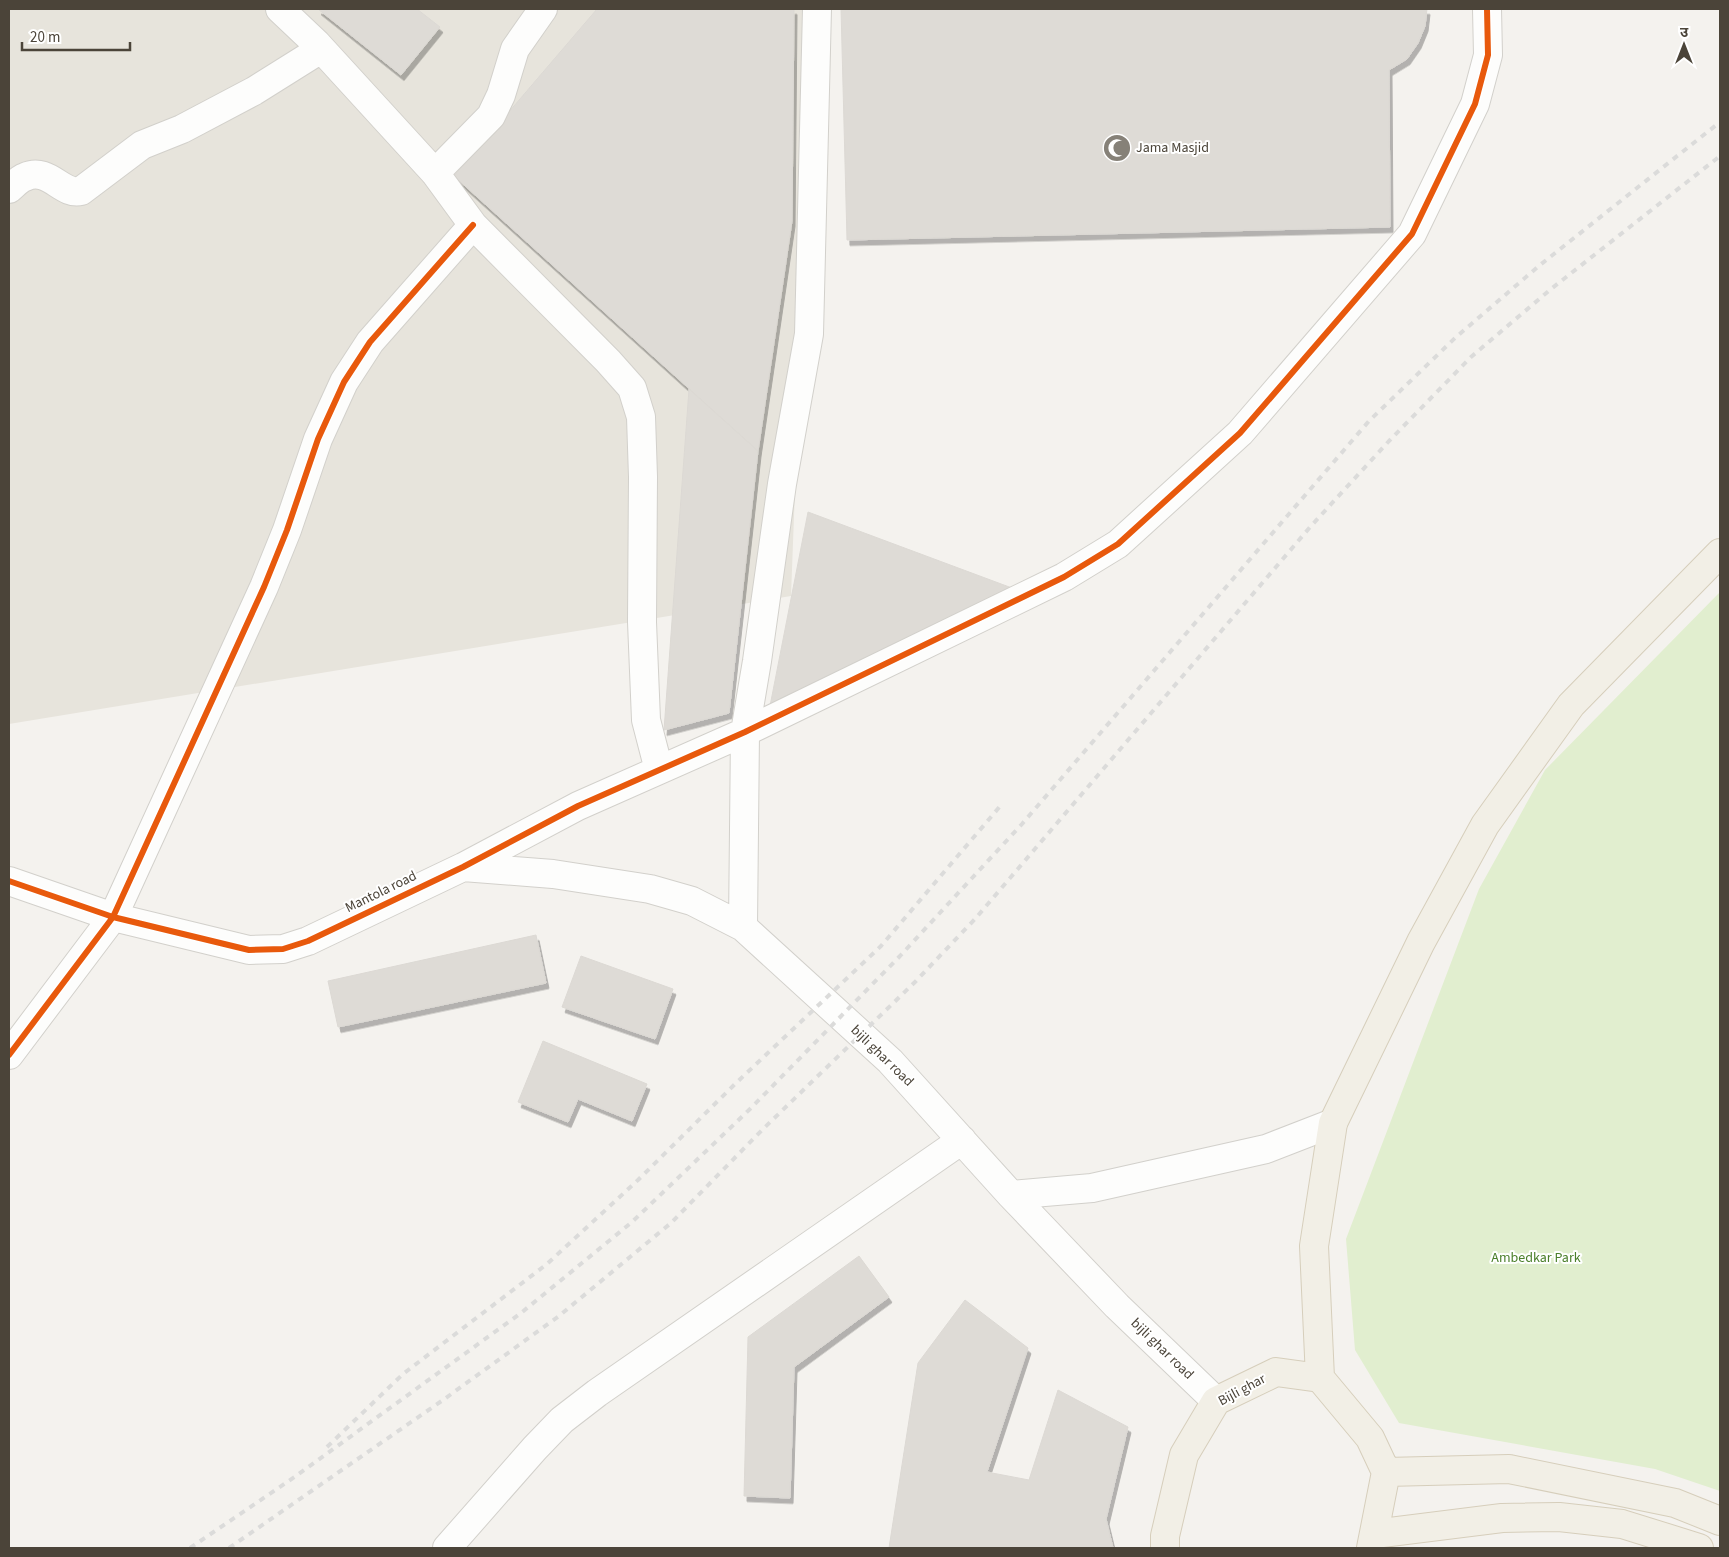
<svg xmlns="http://www.w3.org/2000/svg" width="1729" height="1557" font-family="'Source Sans 3','Noto Sans Devanagari',sans-serif">
<defs>
<filter id="shadow"><feDropShadow dx="3" dy="5.5" stdDeviation="0" flood-color="#0004"/></filter>
</defs>
<rect width="100%" height="100%" fill="#f4f2ee"/>
<path fill="#e7e4dc" d="M9 9H813L791 596 9 724Z"/>
<path fill="#e1eecf" d="M1720 592V1491L1655 1469 1399 1423 1355 1350 1346 1239 1479 889 1545 770Z"/>
<path fill="#dedbd6" stroke="#dcd9d4" filter="url(#shadow)" d="M318 9H417L440 27 401 75Z
M597 9H794L792 221 758 451 454 176Z
M841 9H1427L1425 26 1418 43 1407 59 1389 70 1390 227 847 240Z
M689 389 758 451 729 713 664 730Z
M808 512 1012 588 770 706Z
M536 935 546 983 338 1027 328 981Z
M581 956 673 989 655 1039 562 1007Z
M543 1041 647 1084 632 1121 578 1099 568 1122 518 1102Z
M859 1256 889 1297 794 1367 790 1498 744 1496 748 1337Z
M965 1300 1028 1348 987 1472 1029 1480 1058 1390 1128 1427 1106 1519 1113 1548H889L918 1363Z"/>
<g fill="none" stroke-linecap="round" stroke-linejoin="round">
<defs>
<path id="minor" d="M280 9 317 44 435 173 473 225 608 361 632 388 641 417 643 477 642 622 646 720 659 770
M435 173 491 116 501 95 515 49 543 9
M9 189C14 185 19 179 25 177 49 166 62 196 81 191L142 145 182 129 254 91 321 49
M463 867 553 874 650 889 692 901 743 927 890 1061 1011 1195 1117 1306 1216 1401
M9 881 113 917 249 950 283 949 308 941 463 867 578 806 745 732 1064 577 1118 544 1240 433 1412 234 1475 104 1488 55 1487 9
M743 927 745 732 757 661 782 484 809 334 817 9
M9 1055 113 917 264 587 287 530 318 439 344 382 370 342 473 225
M1011 1195 1092 1188 1266 1149 1333 1123
M447 1548 535 1448 562 1420 597 1393 962 1140"/>
<path id="major" d="M1320 1378 1314 1246 1333 1123 1421 942 1485 825 1571 705 1720 553
M1386 1472 1509 1469 1675 1503 1720 1521
M1374 1534 1502 1518 1559 1517 1622 1524 1699 1548
M1165 1548V1536L1184 1455 1216 1401 1276 1372 1320 1378 1370 1438 1386 1472 1371 1548"/>
</defs>
<use href="#minor" stroke="#d2d0cb" stroke-width="30"/>
<use href="#major" stroke="#d6cebb" stroke-width="30"/>
<use href="#minor" stroke="#fdfdfc" stroke-width="28"/>
<use href="#major" stroke="#f2efe6" stroke-width="28"/>
<path stroke="#dbdbda" stroke-width="4" stroke-dasharray="6 6" stroke-linecap="butt" d="M327 1447 403 1374 547 1264 638 1180 734 1085 881 946 1002 804
M190 1548 296 1476 521 1313 632 1222 750 1109 900 956 1022 824 1369 421 1455 338 1540 265 1720 122
M229 1548 443 1400 559 1316 671 1223 762 1130 915 982 975 919 1311 526 1389 441 1471 357 1551 289 1720 156"/>
<defs>
<path id="cycleway" d="M9 881 113 917 249 950 283 949 308 941 463 867 578 806 745 732 1064 577 1118 544 1240 433 1412 234 1475 104 1488 55 1487 9
M9 1055 113 917 264 587 287 530 318 439 344 382 370 342 473 225"/>
</defs>
<use href="#cycleway" stroke="#fff" stroke-width="9"/>
<use href="#cycleway" stroke="#e8590c" stroke-width="6"/>
</g>
<defs>
<symbol id="mosque-disc" viewBox="-11 -11 22 22"><circle r="9.5" fill="#868178" stroke="#fff"/><path d="M3.5-4.9A6 6 0 1 0 3.5 4.9A5 5 0 1 1 3.5-4.9Z" fill="#fff"/></symbol>
</defs>
<g fill-rule="evenodd">
<use href="#mosque-disc" x="1101" y="132" width="32" height="32"/>
</g>
<g text-anchor="middle" dominant-baseline="central" stroke-width="4" stroke-linejoin="round" paint-order="stroke">
<g font-size="14" fill="#4b4439" stroke="#fff" text-anchor="start">
<text x="1136" y="148">Jama Masjid</text>
</g>
<g font-size="14" fill="#4b4439" stroke="#fff">
<text transform="translate(381 892) rotate(-26)">Mantola road</text>
<text transform="translate(882 1056) rotate(44)">bijli ghar road</text>
<text transform="translate(1162 1349) rotate(44)">bijli ghar road</text>
<text transform="translate(1242 1390) rotate(-28)">Bijli ghar</text>
</g>
<g font-size="14" fill="#4a7f2a" stroke="#fff">
<text x="1536" y="1258">Ambedkar Park</text>
</g>
</g>
<rect width="1729" height="1557" fill="none" stroke="#4b4439" stroke-width="20"/>
<g transform="translate(1684 45)" stroke="#ffffff" stroke-width="4" paint-order="stroke">
<path d="M0-4L9 19L0 12L-9 19Z" fill="#4b4439"/>
<text y="-8" font-size="14" font-weight="bold" text-anchor="middle" fill="#4b4439">उ</text>
</g>
<path d="M22 42v8h108v-8" fill="none" stroke="#4b4439" stroke-width="2.5"/>
<text x="30" y="42" font-size="15" fill="#4b4439" stroke="#ffffff" stroke-width="4" paint-order="stroke">20 m</text>
</svg>
